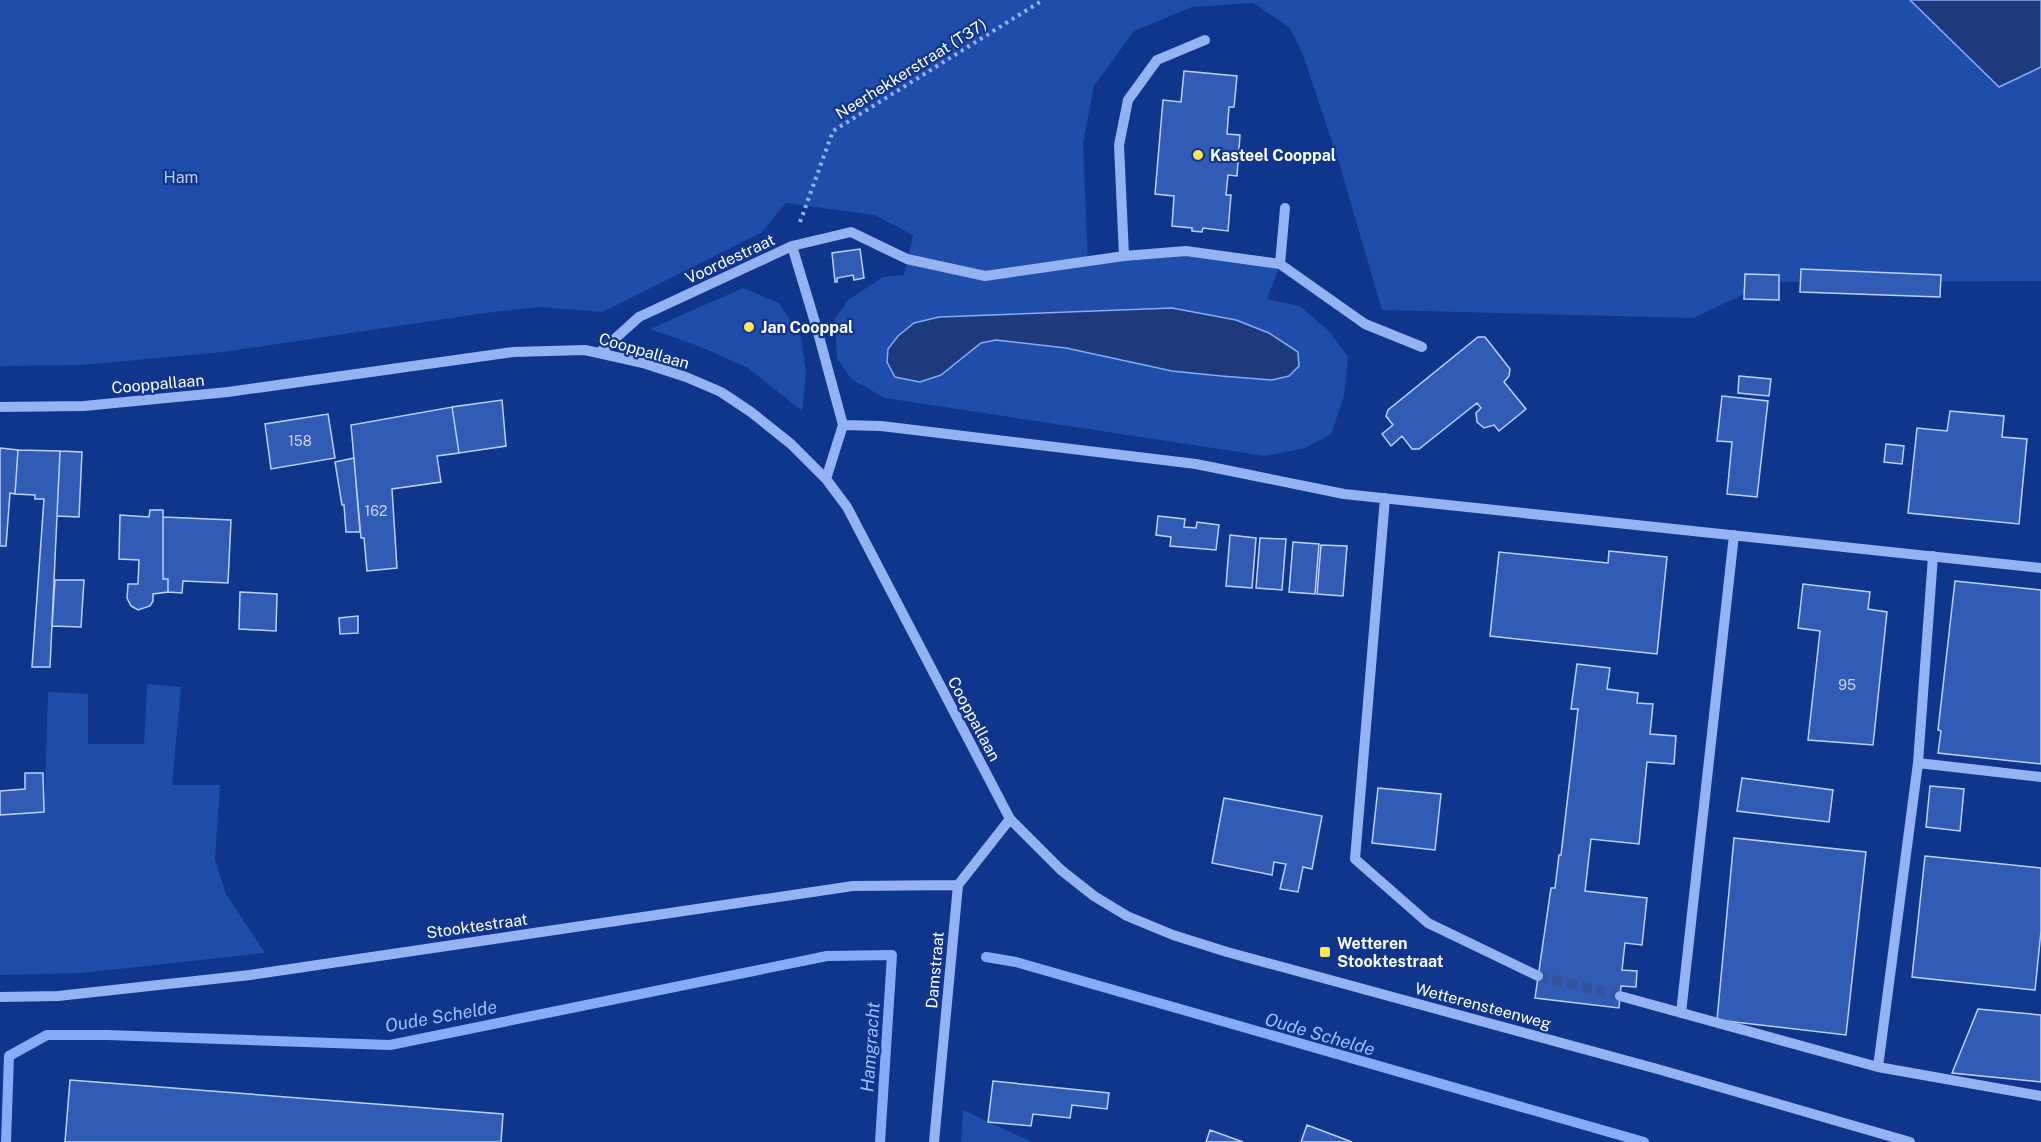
<svg xmlns="http://www.w3.org/2000/svg" width="2041" height="1142" font-family="'Public Sans',sans-serif">
<rect width="100%" height="100%" fill="#0f358c"/>
<path fill="#204cac" fill-rule="evenodd" d="M0 0H1910L1999 87 2041 67V281L1769 282 1694 318 1382 310 1340 166 1303 55 1290 28 1253 3 1192 7 1134 31 1094 86 1083 143 1088 261 1186 251 1280 264 1267 299 1300 306 1330 332 1348 357 1344 396 1331 434 1305 448 1265 456 885 398 851 379 837 358 835 319 848 300 883 277 904 275 913 235 874 215 786 203 761 233 603 312 539 307 485 313 223 352 82 365 0 366ZM1172 308 1272 380 1172 371 1066 348 996 340 981 343 941 375 939 317Z
M743 288 779 303 801 337 806 372 802 411 748 368 701 347 650 329Z
M147 684 181 687 172 785H220L215 860 226 894 265 953 81 973 0 975V790L45 794 48 692 88 694V744H144Z
M963 1110 1032 1142H961Z"/>
<path fill="#1d3a7c" stroke="#86acf7" stroke-width="1.5" d="M1910 0H2041V67L1999 87Z
M1172 308 1236 320 1269 333 1298 352 1299 366 1289 376 1272 380 1221 376 1172 371 1066 348 996 340 981 343 941 375 920 382 895 377 887 362 888 349 898 336 914 323 939 317Z"/>
<g fill="none" stroke-linecap="round" stroke-linejoin="round">
<path stroke="#86acf7" stroke-width="10" d="M986 957 1016 962 1644 1142
M6 1142 9 1056 47 1035H107L390 1045 827 956 892 955 880 1142"/>
</g>
<path fill="#325bb5" stroke="#bcd1fe" stroke-width="1.5" d="M1184 71 1237 76 1234 107H1229L1227 134 1240 135 1237 176 1228 175 1226 195H1231L1228 231 1203 228 1202 232 1192 231V228L1172 226 1174 196 1155 194 1163 100 1181 102Z
M860 249 864 278 854 280 853 275 837 278V282H835L832 253Z
M1801 269 1941 275 1940 297 1800 292Z
M1745 274 1779 275V300L1744 299Z
M1478 337H1485L1510 369 1509 376 1504 382 1526 409 1499 431 1494 425 1484 428 1477 422 1476 413 1481 408 1477 403 1419 449H1412L1402 436 1391 446 1382 434 1393 425 1386 416 1388 410Z
M1739 376 1771 379 1769 396 1738 393Z
M1722 396 1768 401 1757 497 1727 494 1732 442 1717 441Z
M502 400 506 446 459 453 452 407Z
M452 407 459 453 437 456 441 482 392 489 397 568 367 571 364 538H361L351 425Z
M1950 411 2004 416 2002 437 2027 439 2019 524 1908 513 1917 428 1947 431Z
M328 414 335 458 271 469 265 424Z
M1886 444 1904 446 1902 464 1884 462Z
M0 448 18 450 15 494 10 493 6 546H0Z
M18 450 60 451 50 667H32L44 499H35V495L15 494Z
M60 451 82 452 79 517 57 516Z
M354 458 360 532H346L344 505H342L335 462Z
M150 510H163V579H168V592L153 594V601L150 606 138 610 131 606 127 598 128 584H138L139 560 119 559 120 515 149 517Z
M1158 516 1185 519 1184 527 1196 528 1197 522 1219 525 1216 550 1170 546 1171 537 1156 535Z
M163 517 231 520 228 583 183 581 182 593 168 592V579H163Z
M1230 535 1256 538 1252 588 1226 586Z
M1260 538 1286 539 1282 590 1256 588Z
M1293 542 1319 544 1315 594 1289 592Z
M1321 545 1347 546 1343 596 1317 594Z
M1609 551 1667 557 1657 654 1490 636 1499 552 1608 563Z
M55 580H84L81 627 52 626Z
M1955 581 2041 590V764L1938 753 1941 731 1938 730Z
M1803 584 1870 592 1868 609 1887 612 1873 745 1808 740 1820 631 1798 628Z
M240 592 277 594 276 631 239 629Z
M358 616V633L340 634 339 618Z
M1577 664 1610 668 1607 689 1638 693 1637 703 1653 704 1650 734 1676 736 1674 764 1647 762 1639 844 1591 839 1585 891 1647 898 1642 945 1625 943 1622 970 1637 971 1636 987 1621 986 1619 1008 1535 998 1551 888H1555L1559 855H1561L1578 709H1571Z
M25 773H43L44 812 0 815V791L25 789Z
M1742 778 1833 790 1829 822 1737 811Z
M1930 786 1964 789 1960 831 1926 827Z
M1378 788 1441 794 1435 850 1372 843Z
M1224 798 1322 816 1312 869 1303 867 1298 892 1280 889 1286 864 1274 862 1272 875 1212 863Z
M1734 838 1866 852 1846 1035 1717 1020Z
M1925 856 2041 868V931L2035 990 1912 977Z
M1978 1009 2041 1015V1082L1952 1073Z
M70 1080 503 1114 501 1142H65Z
M993 1081 1109 1093 1107 1109 1072 1105 1070 1118 1033 1114 1031 1126 988 1122Z
M1307 1125 1352 1142H1301Z
M1210 1130 1243 1142H1206Z"/>
<g fill="none" stroke-linecap="round" stroke-linejoin="round">
<path stroke="#33539d" stroke-width="10" stroke-dasharray="10 5" stroke-linecap="butt" d="M1538 976 1620 996"/>
<path stroke="#95b3f3" stroke-width="4" stroke-dasharray="3 4.5" stroke-linecap="butt" d="M800 222 833 131 1043 0"/>
<path stroke="#95b3f3" stroke-width="10" d="M1205 40 1157 60 1128 100 1119 145 1124 256 1186 251 1280 264 1365 324 1422 347
M792 246 817 329 843 425 826 479
M1280 264 1285 208
M599 353 639 317 792 246 851 232 907 259 985 276 1124 256
M0 407 84 406 228 392 513 352 585 350 643 363 686 377 721 392 751 412 791 444 826 479 847 507 1010 819 1061 870 1094 896 1127 916 1173 935 1227 952 1661 1070 1910 1142
M843 425 881 426 1196 464 1344 494 2041 568
M1385 498 1355 859 1428 923 1538 976
M1933 556 1918 763 2041 777
M1620 996 1878 1067 2041 1096
M0 997 58 996 250 975 853 886 958 885
M1681 1013 1734 535
M1878 1067 1918 763
M934 1142 958 885 1010 819"/>
</g>
<g fill="#ffe557" stroke="#0f358c" stroke-width="2">
<circle cx="1198" cy="155" r="6"/>
<circle cx="749" cy="327" r="6"/>
<rect x="1319" y="946" width="12" height="12" rx="3"/>
</g>
<g text-anchor="middle" dominant-baseline="central" stroke-width="4.5" stroke-linejoin="round" paint-order="stroke">
<g font-size="14" fill="#ccd6ec">
<text x="300" y="441">158</text>
<text x="376" y="511">162</text>
<text x="1847" y="685">95</text>
</g>
<g font-size="16" fill="#fff" stroke="#0f358c">
<text transform="translate(911 69) rotate(-32)">Neerhekkerstraat (T37)</text>
<text transform="translate(730 259) rotate(-25)">Voordestraat</text>
<text transform="translate(644 351) rotate(16)">Cooppallaan</text>
<text transform="translate(158 384) rotate(-5)">Cooppallaan</text>
<text transform="translate(974 719) rotate(62)">Cooppallaan</text>
<text transform="translate(477 926) rotate(-8)">Stooktestraat</text>
<text transform="translate(935 970) rotate(-85)">Damstraat</text>
<text transform="translate(1483 1006) rotate(15)">Wetterensteenweg</text>
</g>
<g font-size="16" font-weight="bold" fill="#fff" stroke="#0f358c" text-anchor="start">
<text x="1210" y="155">Kasteel Cooppal</text>
<text x="761" y="327">Jan Cooppal</text>
<text x="1337" y="943">Wetteren<tspan x="1337" dy="18">Stooktestraat</tspan></text>
</g>
<g font-size="16" fill="#bcd1fe" stroke="#0f358c">
<text x="181" y="177">Ham</text>
</g>
<g font-size="18" font-style="italic" fill="#a1befa" stroke="#0f358c">
<text transform="translate(441 1016) rotate(-10)">Oude Schelde</text>
<text transform="translate(1320 1034) rotate(16)">Oude Schelde</text>
<text transform="translate(870 1047) rotate(-86)">Hamgracht</text>
</g>
</g>
</svg>
